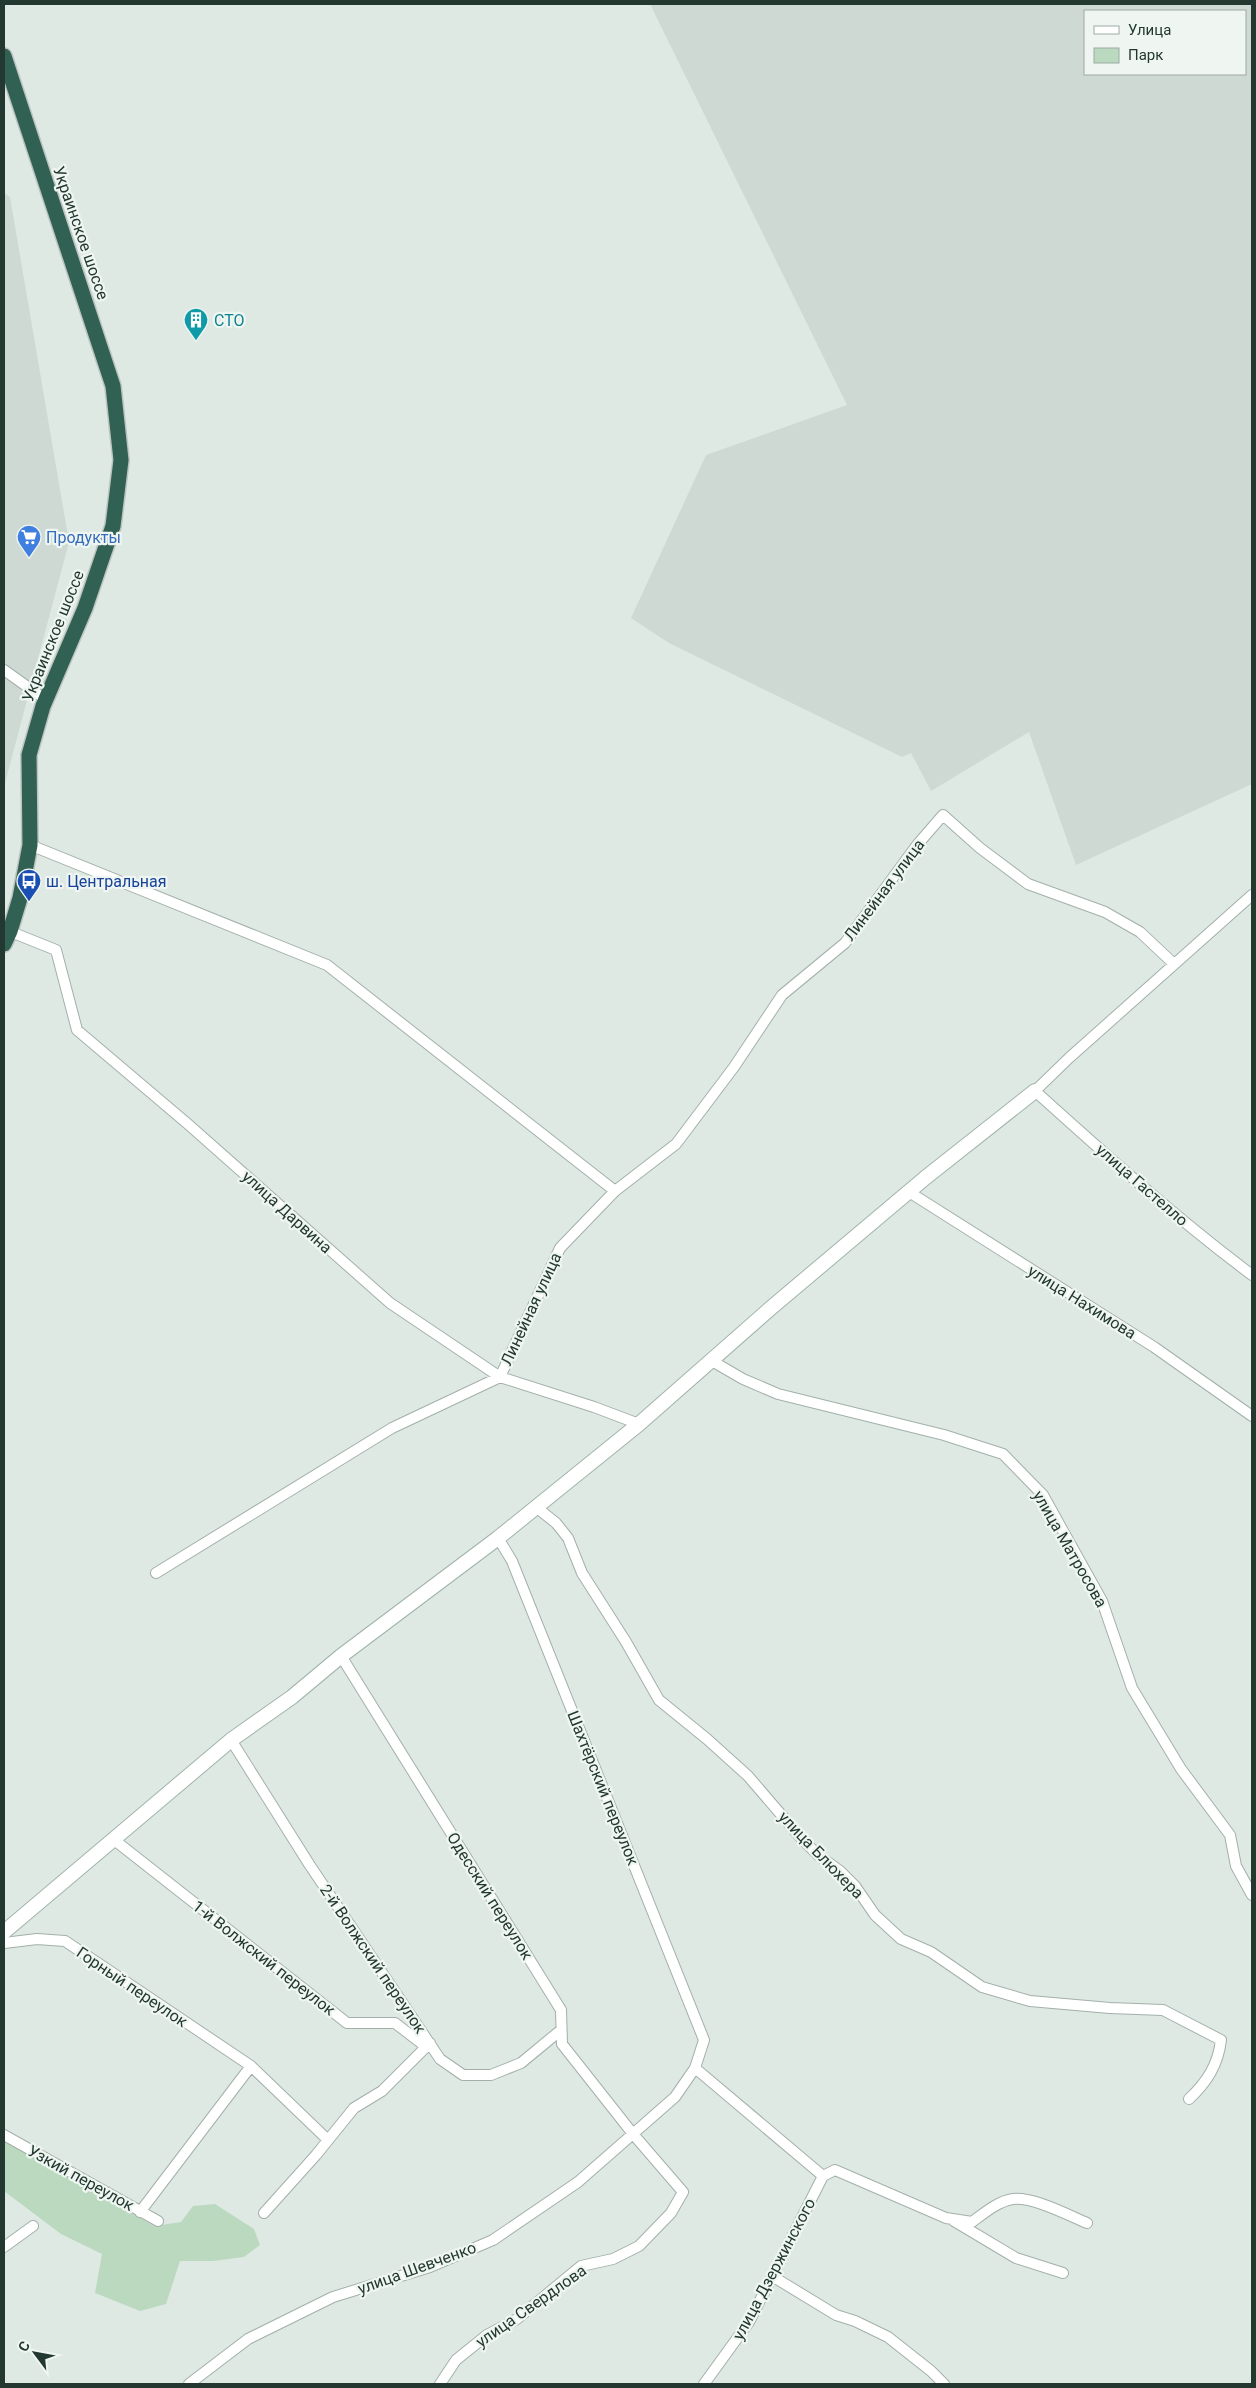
<svg xmlns="http://www.w3.org/2000/svg" width="1256" height="2388" font-family="Roboto,sans-serif">
<rect width="100%" height="100%" fill="#dfe9e4"/>
<path fill="#ced9d3" fill-rule="evenodd" d="M650 4H1252V784L1076 865 1029 732 931 791 911 753 902 757 669 643 631 618 706 455 847 405ZM1085 11H1245V74H1085Z
M4 193 10 197 69 542 4 787Z"/>
<path fill="#bad9bf" d="M4 2141 154 2226 181 2222 193 2206 215 2204 254 2229 260 2245 244 2257 213 2261H180L166 2304 140 2311 95 2293 102 2254 61 2234 4 2191Z"/>
<g fill="none" stroke-linecap="round" stroke-linejoin="round">
<defs>
<path id="street" d="M4 670 46 700
M30 845 327 965 615 1191
M1252 895 1069 1058 1035 1091C1106 1155 1176 1218 1252 1275
M6 930 56 950 77 1030 189 1125 390 1303 500 1377 594 1407 639 1424
M909 1192 1154 1347 1252 1416
M712 1361 743 1379 778 1394 944 1435 1003 1454 1043 1495 1102 1601 1132 1688 1181 1769 1230 1835 1236 1866 1252 1895
M536 1507 556 1523 568 1538 582 1573 626 1642 659 1700 707 1739 748 1776 802 1839 818 1855 840 1871 855 1886 875 1915 901 1939 931 1952 982 1987 1030 2001 1110 2008 1163 2010 1221 2040C1218 2065 1207 2082 1189 2099
M156 1573 392 1428 500 1377 560 1248 615 1191 676 1144 734 1067 782 995 845 943 917 845 943 815 980 848 1028 884 1105 912 1140 932 1174 964
M341 1656 561 2010 562 2044 633 2134 683 2192 671 2213 639 2246 613 2259 581 2266 517 2319 487 2335 456 2360 440 2384
M231 1740 309 1864 440 2059 463 2075H491L521 2063 561 2030
M113 1839 347 2023H395L425 2046
M4 1943 37 1939 65 1941 251 2066 328 2140
M695 2068 823 2176
M4 2135 158 2221
M823 2176 835 2170 946 2218 972 2222C983 2214 998 2201 1013 2199 1034 2197 1068 2215 1087 2223
M140 2212 251 2066
M264 2213 316 2155 354 2108 382 2091 430 2043
M954 2221 1016 2258 1063 2273
M4 2247 33 2226
M772 2276 836 2315 855 2321 888 2337 931 2371 944 2384
M189 2384 248 2339 333 2297 430 2267 493 2240 578 2182 675 2097 695 2068 704 2040 512 1561 498 1538
M704 2384 749 2322 823 2176"/>
<path id="secondary" d="M4 1932 231 1740 292 1697 341 1656 498 1538 639 1424 772 1307 925 1178 1035 1091"/>
<path id="highway" d="M4 56 113 386 121 460 113 526 85 608 43 706 29 755 30 845 20 898 10 931 4 944"/>
</defs>
<use href="#street" stroke="#a3b0aa" stroke-width="12"/>
<use href="#secondary" stroke="#a0b4ab" stroke-width="16"/>
<use href="#highway" stroke="#bdc3c1" stroke-width="18"/>
<use href="#street" stroke="#fff" stroke-width="10"/>
<use href="#secondary" stroke="#fff" stroke-width="14"/>
<use href="#highway" stroke="#306152" stroke-width="15"/>
</g>
<defs>
<symbol id="building-pin" viewBox="-11 -11 22 30"><path d="M0 17L-7.5 6A9.5 9.5 0 1 1 7.5 6Z" fill="#0f9aa8" stroke="#eff6f2"/><path d="M-4-6H4V6H1V3H-1V6H-4ZM-2.5-4.3h1.7v1.8h-1.7ZM.8-4.3h1.7v1.8H.8ZM-2.5-1h1.7V.8h-1.7ZM.8-1h1.7V.8H.8Z" fill="#fff"/></symbol>
<symbol id="supermarket-pin" viewBox="-11 -11 22 30"><path d="M0 17L-7.5 6A9.5 9.5 0 1 1 7.5 6Z" fill="#3f7fe0" stroke="#eff6f2"/><path d="M-6-5.5h2.5l.6 2H6L4.5 2H-2.5L-4.4-4H-6ZM-1.5 3.2a1.3 1.3 0 1 0 .1 0ZM3 3.2a1.3 1.3 0 1 0 .1 0Z" fill="#fff"/></symbol>
<symbol id="bus-pin" viewBox="-11 -11 22 30"><path d="M0 17L-7.5 6A9.5 9.5 0 1 1 7.5 6Z" fill="#1a4fb4" stroke="#eff6f2"/><path d="M-5-6H5V4H4V6H2V4H-2V6H-4V4H-5ZM-3.5-4V0h7V-4ZM-3.5 1.2v1.5H-2V1.2ZM2 1.2v1.5H3.5V1.2Z" fill="#fff"/></symbol>
</defs>
<g fill-rule="evenodd">
<use href="#building-pin" x="182" y="306" width="28" height="38"/>
<use href="#supermarket-pin" x="15" y="523" width="28" height="38"/>
<use href="#bus-pin" x="15" y="867" width="28" height="38"/>
</g>
<g text-anchor="middle" dominant-baseline="central" stroke-width="4.5" stroke-linejoin="round" paint-order="stroke">
<g font-size="16" fill="#223830" stroke="#eff6f2">
<text transform="translate(81 233) rotate(71)">Украинское шоссе</text>
<text transform="translate(53 636) rotate(-68)">Украинское шоссе</text>
<text transform="translate(884 890) rotate(-53)">Линейная улица</text>
<text transform="translate(1142 1185) rotate(41)">улица Гастелло</text>
<text transform="translate(287 1212) rotate(42)">улица Дарвина</text>
<text transform="translate(1082 1302) rotate(32)">улица Нахимова</text>
<text transform="translate(531 1309) rotate(-65)">Линейная улица</text>
<text transform="translate(1070 1549) rotate(60)">улица Матросова</text>
<text transform="translate(603 1788) rotate(68)">Шахтёрский переулок</text>
<text transform="translate(821 1855) rotate(46)">улица Блюхера</text>
<text transform="translate(490 1896) rotate(58)">Одесский переулок</text>
<text transform="translate(264 1958) rotate(38)">1-й Волжский переулок</text>
<text transform="translate(373 1959) rotate(56)">2-й Волжский переулок</text>
<text transform="translate(132 1987) rotate(34)">Горный переулок</text>
<text transform="translate(81 2178) rotate(29)">Узкий переулок</text>
<text transform="translate(417 2268) rotate(-20)">улица Шевченко</text>
<text transform="translate(774 2269) rotate(-62)">улица Дзержинского</text>
<text transform="translate(531 2306) rotate(-35)">улица Свердлова</text>
</g>
<g font-size="16" fill="#0d838f" stroke="#eff6f2" text-anchor="start">
<text x="214" y="320">СТО</text>
</g>
<g font-size="16" fill="#366cbe" stroke="#eff6f2" text-anchor="start">
<text x="46" y="537">Продукты</text>
</g>
<g font-size="16" fill="#164399" stroke="#eff6f2" text-anchor="start">
<text x="46" y="881">ш. Центральная</text>
</g>
</g>
<rect width="1256" height="2388" fill="none" stroke="#223830" stroke-width="10"/>
<rect x="1084" y="10" width="162" height="65" fill="#eff6f2" stroke="#9daaa4"/>
<rect x="1094" y="26" width="25" height="8" fill="#ffffff" stroke="#9daaa4"/>
<text x="1128" y="35" font-size="15" fill="#223830">Улица</text>
<rect x="1094" y="48" width="25" height="15" fill="#bad9bf" stroke="#9daaa4"/>
<text x="1128" y="60" font-size="15" fill="#223830">Парк</text>
<g transform="translate(35 2353) rotate(302)" stroke="#eff6f2" stroke-width="4" paint-order="stroke">
<path d="M0-4L9 19L0 12L-9 19Z" fill="#223830"/>
<text y="-8" font-size="14" font-weight="bold" text-anchor="middle" fill="#223830">С</text>
</g>
</svg>
